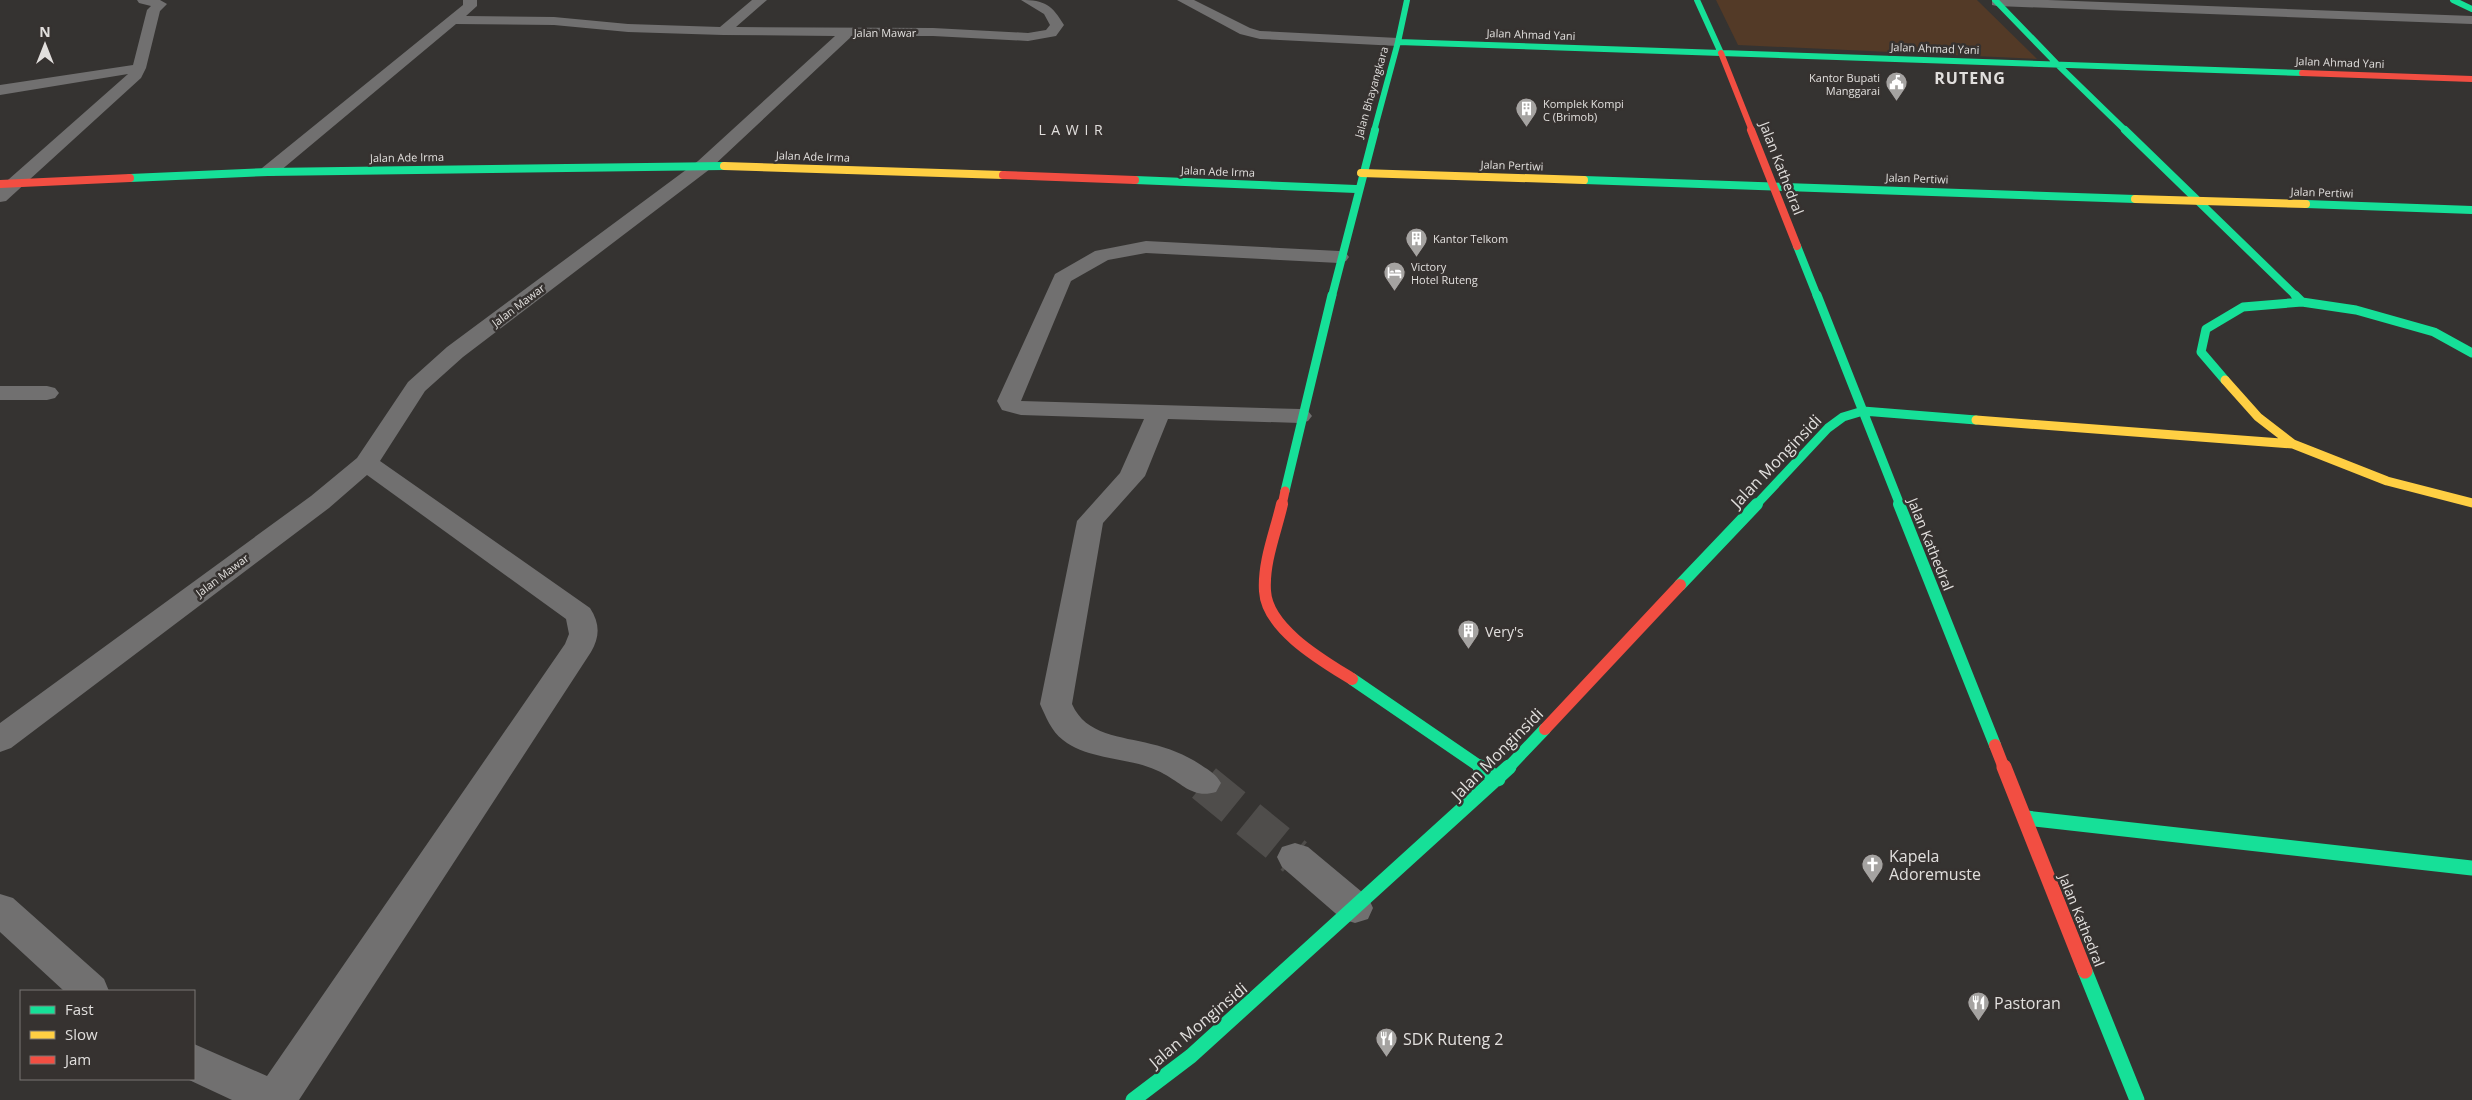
<svg xmlns="http://www.w3.org/2000/svg" width="2472" height="1100" font-family="'Open Sans',sans-serif">
<rect width="100%" height="100%" fill="#353331"/>
<path fill="#533a27" d="M1716 0H1977L2037 59 1738 45Z"/>
<g fill="none" stroke-linecap="round" stroke-linejoin="round">
<path stroke="#4f4d4b" stroke-width="38" stroke-dasharray="38 19" stroke-linecap="butt" d="M1204 783 1295 857"/>
<path fill="#717070" fill-rule="evenodd" d="M137 0H160L167 4 160 11 146 68 141 78 6 201 0 202V187L128 74 0 95V85L133 65 147 10 151 6 139 3Z
M463 0H477V6L466 16 554 17 628 24 720 27 752 0H767L736 27 933 28 1028 33 1046 30 1050 25 1044 14 1021 0C1045 0 1052 5 1064 25L1056 36 1028 41 933 36H852L710 169 463 357 425 391 380 461 590 608C600 623 600 637 591 652L299 1100H232L187 1079H194V1044L267 1076 565 644 569 634 566 619 367 475 329 508 11 748 0 752V723L311 496 357 458 408 382 447 347 698 161 835 36 723 35 628 32 554 25 456 24 274 176H262L259 172 262 168 463 5Z
M1177 0H1194L1250 28 1260 31 1398 38 1405 42 1398 46 1260 39 1240 34Z
M1992 0H2048L2472 16V24L1997 6 1992 5Z
M1146 241 1339 251 1346 253 1349 257 1346 261 1339 263 1146 253 1108 260 1071 281 1021 401 1300 409 1308 411 1312 416 1308 421 1300 423 1168 419 1145 476 1103 523 1072 704C1086 736 1121 736 1151 744 1169 748 1186 755 1201 765 1210 771 1216 774 1221 783L1216 792C1193 799 1183 784 1164 774 1133 756 1091 762 1063 740 1051 731 1046 717 1040 704L1077 521 1120 473 1144 419 1021 415 1002 410 997 401 1055 274 1095 251Z
M0 386H47L55 388 59 393 55 398 47 400H0Z
M1295 843 1308 847 1368 897 1373 908 1368 919 1355 923 1342 919 1282 867 1277 857 1282 847Z
M0 894 13 898 104 979 109 991H64L0 932Z"/>
<path stroke="#16e098" stroke-width="6" d="M1407 0 1398 42 1721 53
M1697 0 1721 53 2302 73
M1995 0 2058 65
M2453 0 2472 9
M2058 65 2126 131
M1374 131 1398 42"/>
<path stroke="#16e098" stroke-width="8" d="M2125 130 2296 296
M130 178 268 172 724 166
M1135 180 1356 189
M1584 180 2135 199
M2306 204 2472 210
M1797 246 1817 296
M1332 296 1375 130"/>
<path stroke="#16e098" stroke-width="9" d="M1817 295 1900 505
M2295 295 2302 302
M2225 380 2201 352 2206 329 2243 307 2302 302 2356 310 2434 332 2472 353
M1285 491 1332 295
M1756 505 1828 428 1843 417 1863 411 1976 420"/>
<path stroke="#16e098" stroke-width="12" d="M1899 504 1995 745
M1680 585 1757 504
M1352 679 1482 768
M1508 768 1545 729"/>
<path stroke="#16e098" stroke-width="15" d="M1480 767 1498 779
M2026 818 2472 868
M2085 971 2137 1100
M1133 1100 1191 1056 1509 767"/>
<path stroke="#ffcf43" stroke-width="8" d="M724 166 1003 175
M1361 173 1584 180
M2135 199 2306 204"/>
<path stroke="#ffcf43" stroke-width="9" d="M2225 380 2258 417 2293 444 2387 481 2472 503
M1976 420 2293 444"/>
<path stroke="#f24e42" stroke-width="6" d="M1721 53 1752 131
M2302 73 2472 79"/>
<path stroke="#f24e42" stroke-width="8" d="M1751 130 1797 246
M1003 175 1135 180
M0 184 130 178"/>
<path stroke="#f24e42" stroke-width="9" d="M1282 505 1285 491"/>
<path stroke="#f24e42" stroke-width="12" d="M1282 504C1276 531 1263 562 1265 591 1267 629 1323 661 1352 679
M1545 729 1680 585
M1995 745 2004 768"/>
<path stroke="#f24e42" stroke-width="15" d="M2004 767 2085 971"/>
</g>
<defs>
<symbol id="civic-pin" viewBox="-11 -11 22 30"><path d="M0 17L-7.5 6A9.5 9.5 0 1 1 7.5 6Z" fill="#a5a3a1" stroke="#363230"/><path d="M-.6-6.5H3V-4.5H.6V-3L4-1V1h2V6H-6V1h2V-1L-.6-3ZM-1.2 2.5V6h2.4V2.5Z" fill="#fff"/></symbol>
<symbol id="building-pin" viewBox="-11 -11 22 30"><path d="M0 17L-7.5 6A9.5 9.5 0 1 1 7.5 6Z" fill="#a5a3a1" stroke="#363230"/><path d="M-4-6H4V6H1V3H-1V6H-4ZM-2.5-4.3h1.7v1.8h-1.7ZM.8-4.3h1.7v1.8H.8ZM-2.5-1h1.7V.8h-1.7ZM.8-1h1.7V.8H.8Z" fill="#fff"/></symbol>
<symbol id="hotel-pin" viewBox="-11 -11 22 30"><path d="M0 17L-7.5 6A9.5 9.5 0 1 1 7.5 6Z" fill="#a5a3a1" stroke="#363230"/><path d="M-6-4.5h1.5V1H6V5H4.5V3h-9V5H-6ZM-4 0a1.8 1.8 0 1 1 3.6 0ZM.5 0V-2.5h3Q6-2.5 6 0Z" fill="#fff"/></symbol>
<symbol id="church-pin" viewBox="-11 -11 22 30"><path d="M0 17L-7.5 6A9.5 9.5 0 1 1 7.5 6Z" fill="#a5a3a1" stroke="#363230"/><path d="M-1.2-6h2.4v3.5h3.3v2.4h-3.3V6h-2.4V-.1h-3.3v-2.4h3.3Z" fill="#fff"/></symbol>
<symbol id="restaurant-pin" viewBox="-11 -11 22 30"><path d="M0 17L-7.5 6A9.5 9.5 0 1 1 7.5 6Z" fill="#a5a3a1" stroke="#363230"/><path d="M-5-6h1v4h1v-4h1v4h1v-4h1v5L-1.5 .5V6h-2V.5L-5-1ZM5-6V6H3V1.5H1.5Q1.5-4 5-6Z" fill="#fff"/></symbol>
</defs>
<g fill-rule="evenodd">
<use href="#civic-pin" x="1884" y="70" width="25" height="34"/>
<use href="#building-pin" x="1514" y="96" width="25" height="34"/>
<use href="#building-pin" x="1404" y="226" width="25" height="34"/>
<use href="#hotel-pin" x="1382" y="260" width="25" height="34"/>
<use href="#building-pin" x="1456" y="618" width="25" height="34"/>
<use href="#church-pin" x="1860" y="852" width="25" height="34"/>
<use href="#restaurant-pin" x="1966" y="990" width="25" height="34"/>
<use href="#restaurant-pin" x="1374" y="1026" width="25" height="34"/>
</g>
<g text-anchor="middle" dominant-baseline="central" stroke-width="5" stroke-linejoin="round" paint-order="stroke">
<g font-size="11" fill="#e1dfdd" stroke="#363230">
<text x="885" y="32">Jalan Mawar</text>
<text transform="translate(1531 34) rotate(2)">Jalan Ahmad Yani</text>
<text transform="translate(1935 48) rotate(2)">Jalan Ahmad Yani</text>
<text transform="translate(2340 62) rotate(2)">Jalan Ahmad Yani</text>
<text transform="translate(1371 92) rotate(-74)">Jalan Bhayangkara</text>
<text transform="translate(813 156) rotate(2)">Jalan Ade Irma</text>
<text transform="translate(407 157) rotate(-1)">Jalan Ade Irma</text>
<text transform="translate(1512 165) rotate(2)">Jalan Pertiwi</text>
<text transform="translate(1218 171) rotate(2)">Jalan Ade Irma</text>
<text transform="translate(1917 178) rotate(2)">Jalan Pertiwi</text>
<text transform="translate(2322 192) rotate(2)">Jalan Pertiwi</text>
<text transform="translate(518 305) rotate(-37)">Jalan Mawar</text>
<text transform="translate(222 575) rotate(-37)">Jalan Mawar</text>
</g>
<g font-size="11" fill="#e1dfdd" stroke="#363230" text-anchor="start">
<text x="1880" y="77" text-anchor="end">Kantor Bupati<tspan x="1880" dy="13">Manggarai</tspan></text>
<text x="1543" y="103">Komplek Kompi<tspan x="1543" dy="13">C (Brimob)</tspan></text>
<text x="1433" y="238">Kantor Telkom</text>
<text x="1411" y="266">Victory<tspan x="1411" dy="13">Hotel Ruteng</tspan></text>
</g>
<g font-size="14" letter-spacing="1" fill="#e1dfdd" stroke="#363230">
<text x="1071" y="129">L A W I R</text>
</g>
<g font-size="14" fill="#e1dfdd" stroke="#363230">
<text transform="translate(1782 168) rotate(69)">Jalan Kathedral</text>
<text transform="translate(1931 544) rotate(68)">Jalan Kathedral</text>
<text transform="translate(2082 920) rotate(68)">Jalan Kathedral</text>
</g>
<g font-size="14" fill="#e1dfdd" stroke="#363230" text-anchor="start">
<text x="1485" y="631">Very's</text>
</g>
<g font-size="16" font-weight="bold" letter-spacing="1" fill="#e1dfdd" stroke="#363230">
<text x="1970" y="78">RUTENG</text>
</g>
<g font-size="16" fill="#e1dfdd" stroke="#363230">
<text transform="translate(1776 461) rotate(-46)">Jalan Monginsidi</text>
<text transform="translate(1497 754) rotate(-45)">Jalan Monginsidi</text>
<text transform="translate(1198 1025) rotate(-40)">Jalan Monginsidi</text>
</g>
<g font-size="16" fill="#e1dfdd" stroke="#363230" text-anchor="start">
<text x="1889" y="856">Kapela<tspan x="1889" dy="18">Adoremuste</tspan></text>
<text x="1994" y="1003">Pastoran</text>
<text x="1403" y="1039">SDK Ruteng 2</text>
</g>
</g>
<rect x="20" y="990" width="175" height="90" fill="#363230" stroke="#7a7775"/>
<rect x="30" y="1006" width="25" height="8" fill="#16e098" stroke="#7a7775"/>
<text x="65" y="1015" font-size="15" fill="#e1dfdd">Fast</text>
<rect x="30" y="1031" width="25" height="8" fill="#ffcf43" stroke="#7a7775"/>
<text x="65" y="1040" font-size="15" fill="#e1dfdd">Slow</text>
<rect x="30" y="1056" width="25" height="8" fill="#f24e42" stroke="#7a7775"/>
<text x="65" y="1065" font-size="15" fill="#e1dfdd">Jam</text>
<g transform="translate(45 45)" stroke="#363230" stroke-width="4" paint-order="stroke">
<path d="M0-4L9 19L0 12L-9 19Z" fill="#e1dfdd"/>
<text y="-8" font-size="14" font-weight="bold" text-anchor="middle" fill="#e1dfdd">N</text>
</g>
</svg>
